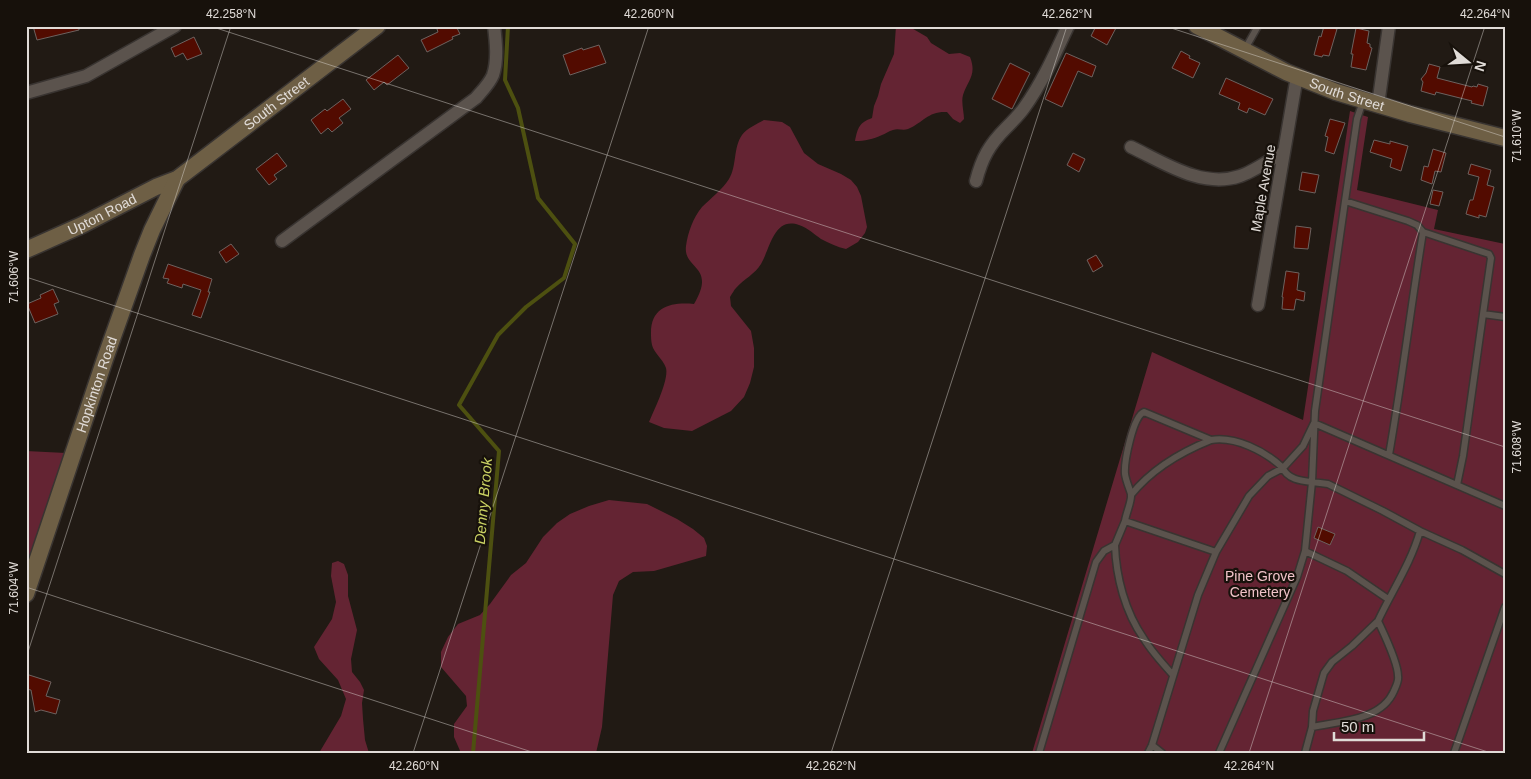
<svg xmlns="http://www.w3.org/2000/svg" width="1531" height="779" font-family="Arial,sans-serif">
<rect width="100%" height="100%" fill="#211a14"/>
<path fill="#642433" d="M896 26H908L927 37 931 43 949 54 960 53 970 57C977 75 968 80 963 95 961 102 964 112 964 119L960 123 953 119 947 112C928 111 924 122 908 129 903 131 898 128 893 130 889 131 885 134 882 135 873 139 865 141 855 141 858 127 859 123 872 118L874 106 878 96 881 84 894 54Z
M1350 111 1368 117 1357 190 1438 210 1434 229 1505 244V753H1032L1152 352 1303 420Z
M764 120 782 122 790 127 804 153 818 164 841 174 851 180 857 187 861 196 867 227 865 233 858 242 846 249C837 247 829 243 821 239 814 234 808 228 799 225 774 216 770 249 761 264 755 274 744 279 736 288 734 290 732 294 730 297L731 306 751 331 754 348V367L750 383 744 397 731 411 692 431 664 428 649 422C654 410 669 380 666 368 663 359 654 353 652 345 651 341 651 336 651 333 651 306 672 302 694 304 717 265 683 270 686 246 688 232 693 218 702 207 711 198 722 190 729 179 737 166 733 148 742 135 747 128 757 124 764 120Z
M26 451 66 453 30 557 26 556Z
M609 500 647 504 677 519 693 529 704 538 707 546 706 556 654 571 633 572 619 581 613 595 602 727 596 753H461L454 737V724L467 706 466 696 441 667V652L448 637 458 624 480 615 490 604 511 575 526 563 543 537 557 523 570 514 589 506Z
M338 561 344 564 348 575V596L357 630 351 659 352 672 360 682 364 690 362 703 363 719 365 740 369 753H319L341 716 346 699 338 680 319 659 314 647 332 619 336 602 331 576 332 563Z"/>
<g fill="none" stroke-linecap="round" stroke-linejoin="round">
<path stroke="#4d5010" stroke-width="4" d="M473 753 499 451 459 405 498 335 526 307 564 278 575 244 538 198 518 108 505 80 508 26"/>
</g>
<path fill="#520b00" stroke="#6d625f" d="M33 26H79V30L37 40Z
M436 26H456L460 34 452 37 453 39 427 52 421 40 438 32Z
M1096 26H1117L1107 45 1091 36Z
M1324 26 1337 29 1329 56 1323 55 1322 57 1314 55 1319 36 1321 37Z
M1356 28 1369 31 1367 43 1370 44V47L1372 48 1366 70 1351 67 1353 54H1351Z
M194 37 202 54 187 60 183 53 175 57 171 48Z
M599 45 606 63 570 75 563 55 582 48 583 50Z
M1181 51 1190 56 1189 58 1200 63 1193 78 1172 68Z
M1066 53 1096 66 1092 77 1078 71 1062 107 1045 99Z
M398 55 409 68 387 85 384 82 374 90 366 80Z
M1010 63 1030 73 1012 109 992 99Z
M1429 64 1440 67 1437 78 1472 87 1473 86 1477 87 1478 84 1488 87 1483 106 1471 103 1472 101 1436 92 1435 95 1421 91 1423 82 1421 79 1426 73Z
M1226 78 1273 99 1265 115 1249 108 1247 113 1238 109 1240 103 1219 94Z
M343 99 351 109 339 118 343 123 332 132 328 128 321 134 311 120 325 109 327 111Z
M1330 119 1345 123 1334 154 1325 151 1328 137 1325 136Z
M1374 140 1390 144V141L1408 146 1401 171 1390 167 1392 159 1370 152Z
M1433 149 1446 153 1441 172 1435 171 1432 184 1421 180 1424 166 1428 167Z
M277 153 287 166 274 175 277 179 269 185 256 169Z
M1073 153 1085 159 1079 172 1067 165Z
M1471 164 1491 170 1487 185 1494 187 1486 217 1479 215V218L1466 214 1470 200H1473L1479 177 1468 174Z
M1302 172 1319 175 1315 193 1299 190Z
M1433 190 1443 192 1439 206 1430 204Z
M1296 226 1311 228 1308 249 1294 248Z
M231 244 239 254 226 263 219 252Z
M1096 255 1103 266 1093 272 1087 260Z
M168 264 212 279 208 292H210L201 318 192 315 201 290 183 284 182 288 167 283 169 279 163 278Z
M1286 271 1299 273 1297 290 1305 292 1304 301 1296 299 1294 310 1282 309 1283 297H1282Z
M53 289 59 302 54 304 58 314 35 323 27 304 41 298 40 295Z
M1318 527 1335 534 1330 545 1314 538Z
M26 674 51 682 46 696 60 700 56 714 41 710 35 712 31 690 26 689Z"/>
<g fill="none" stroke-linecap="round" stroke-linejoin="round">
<defs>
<path id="lane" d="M1245 49 1258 26
M1345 201 1357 119 1363 101
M1389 455C1402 381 1411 306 1423 232L1489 254 1491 258 1483 314
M1457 485 1463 456 1483 314 1505 317
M1131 495C1151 470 1181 452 1211 440
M1125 521C1126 513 1132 501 1131 494 1129 487 1126 481 1125 474 1124 462 1133 416 1144 412L1211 440C1235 436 1265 451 1283 468L1303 446 1314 423 1505 506
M1115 545C1116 577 1125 612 1144 639 1152 652 1163 664 1173 675
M1305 551 1347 571 1388 599
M1216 552 1249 496 1268 476 1283 468C1287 479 1301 481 1312 482L1315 411 1345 201 1408 221 1417 225 1423 232
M1378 621C1392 591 1411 563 1420 531L1462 550 1505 574
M1152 745 1162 753
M1039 753 1096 562 1104 551 1115 545 1125 521 1216 552 1198 595 1152 745 1148 753
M1219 753 1297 577 1305 551 1312 482 1328 484 1383 511 1420 531
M1305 753 1312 727 1313 711 1324 673 1332 662 1352 646 1378 621C1384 634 1398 662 1398 676 1399 681 1396 686 1394 691 1381 721 1340 721 1312 727
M1454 753 1505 607"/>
<path id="street" d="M26 93 86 76 175 26
M1378 105 1389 26
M1131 147C1163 162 1202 189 1240 176 1253 172 1271 159 1284 152
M976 181C982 158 989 145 1006 128 1012 122 1019 115 1024 108 1042 83 1055 54 1068 26
M282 241 476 98C482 91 490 83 493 75 498 60 496 42 494 26
M1258 305 1297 76"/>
<g id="secondary">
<path id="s1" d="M1197 26 1286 72 1336 92 1410 114 1505 138"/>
<path id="s2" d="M26 250 82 225 156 187 177 179 377 26"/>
<path id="s3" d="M26 594 106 356 142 255 152 230 177 179"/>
</g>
</defs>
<use href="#lane" stroke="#393431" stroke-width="9"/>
<use href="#street" stroke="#393431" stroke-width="15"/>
<use href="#secondary" stroke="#393431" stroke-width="19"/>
<use href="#lane" stroke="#5b534d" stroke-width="6"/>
<use href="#street" stroke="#5b534d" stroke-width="12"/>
<use href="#secondary" stroke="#6e5f45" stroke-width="16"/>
</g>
<path fill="none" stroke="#e0dbd7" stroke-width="1" stroke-opacity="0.45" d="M210 26 1505 447M1165 26 1505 137M26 277 1491 753M26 587 535 753M26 658 231 26M413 753 649 26M831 753 1067 26M1249 753 1485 26"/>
<g text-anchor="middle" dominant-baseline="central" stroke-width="4.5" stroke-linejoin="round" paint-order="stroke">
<g font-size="14" fill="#e0dbd7" stroke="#17110b">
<text stroke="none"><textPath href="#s1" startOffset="165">South Street</textPath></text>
<text stroke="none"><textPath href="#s2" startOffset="292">South Street</textPath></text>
<text transform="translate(1263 188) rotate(-80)">Maple Avenue</text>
<text stroke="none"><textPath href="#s2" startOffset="84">Upton Road</textPath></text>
<text stroke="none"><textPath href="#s3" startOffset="221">Hopkinton Road</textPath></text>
</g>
<g font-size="14" fill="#f1c3c9" stroke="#17110b">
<text x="1260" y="576">Pine Grove<tspan x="1260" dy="16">Cemetery</tspan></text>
</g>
<g font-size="15" font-style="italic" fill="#cad163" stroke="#17110b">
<text transform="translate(483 501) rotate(-85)">Denny Brook</text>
</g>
</g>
<rect width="1531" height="779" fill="none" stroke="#17110b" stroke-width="55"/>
<g transform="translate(1468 62) rotate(108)" stroke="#17110b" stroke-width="4" paint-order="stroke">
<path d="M0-4L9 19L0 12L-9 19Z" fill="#e0dbd7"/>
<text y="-8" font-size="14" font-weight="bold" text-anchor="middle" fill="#e0dbd7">N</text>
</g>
<path d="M1334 732v8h90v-8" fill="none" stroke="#e0dbd7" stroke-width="2.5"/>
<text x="1341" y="732" font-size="15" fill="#e0dbd7" stroke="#17110b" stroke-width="4" paint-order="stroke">50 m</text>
<rect x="28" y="28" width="1476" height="724" fill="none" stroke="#e0dbd7" stroke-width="2"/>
<g font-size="12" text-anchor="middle" fill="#e0dbd7">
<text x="231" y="18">42.258°N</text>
<text x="649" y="18">42.260°N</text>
<text x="1067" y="18">42.262°N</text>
<text x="1485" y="18">42.264°N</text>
<text transform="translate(1517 136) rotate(-90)" y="4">71.610°W</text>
<text transform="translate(14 277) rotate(-90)" y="4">71.606°W</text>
<text transform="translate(1517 447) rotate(-90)" y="4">71.608°W</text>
<text transform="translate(14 588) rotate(-90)" y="4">71.604°W</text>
<text x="414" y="770">42.260°N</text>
<text x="831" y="770">42.262°N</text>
<text x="1249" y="770">42.264°N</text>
</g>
</svg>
